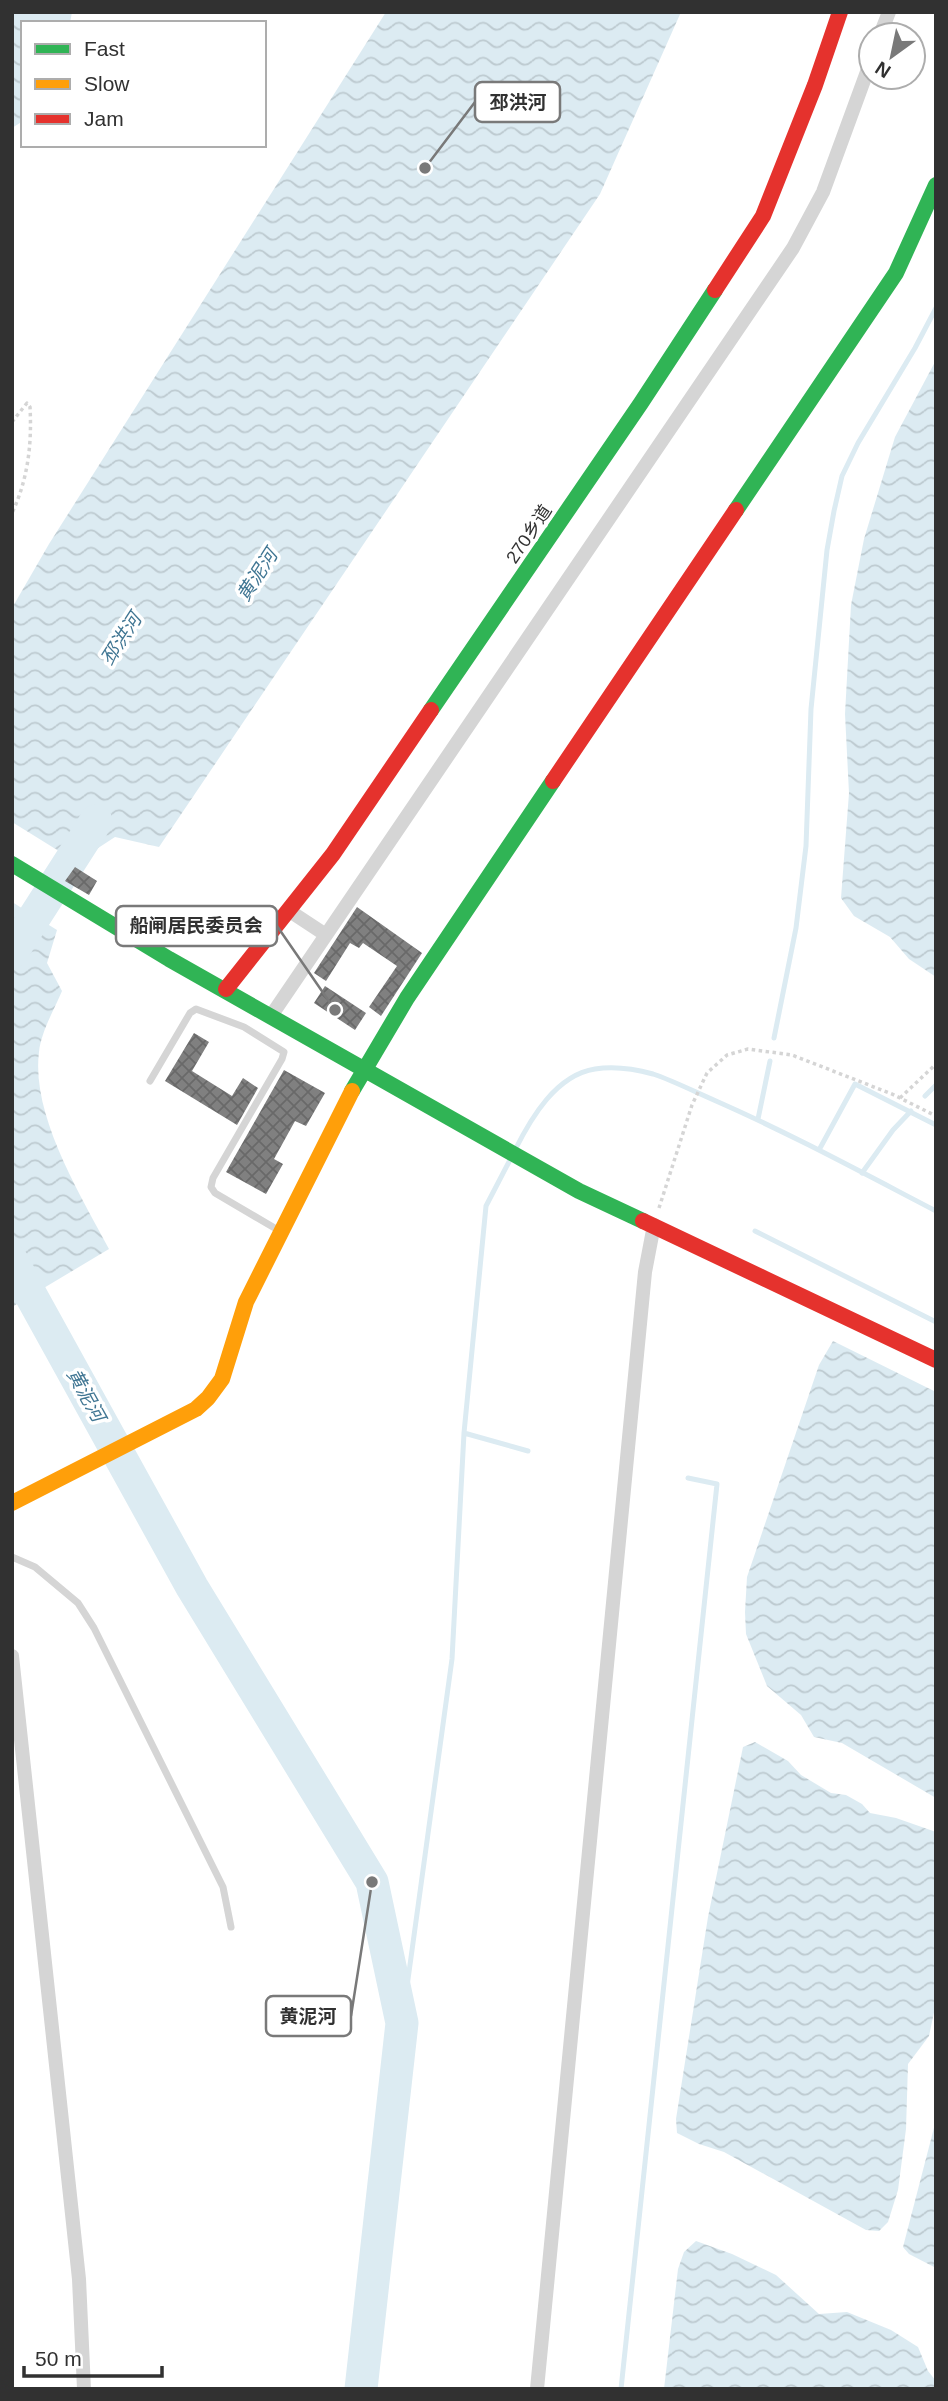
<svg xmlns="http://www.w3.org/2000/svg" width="948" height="2401" font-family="Helvetica,'Noto Sans SC',sans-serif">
<defs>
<pattern id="water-waves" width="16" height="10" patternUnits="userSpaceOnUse" patternTransform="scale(1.75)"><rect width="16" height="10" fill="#dcebf2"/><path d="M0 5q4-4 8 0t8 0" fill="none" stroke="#bdcad0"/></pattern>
<pattern id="building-cross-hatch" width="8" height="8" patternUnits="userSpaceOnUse" patternTransform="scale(1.75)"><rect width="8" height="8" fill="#808080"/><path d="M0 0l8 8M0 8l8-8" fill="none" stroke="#696969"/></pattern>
</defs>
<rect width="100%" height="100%" fill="#fff"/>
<path fill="url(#water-waves)" d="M12 12H72L70 23H23V121L12 128Z
M386 12H681L600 194 159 847 115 837 92 852 83 866 12 822V608L49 544Z
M936 360V977L909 959 890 937 854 916 841 898 849 793 845 714 851 605 864 539 895 437Z
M12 902 57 930 47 963 62 991C54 1010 41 1032 39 1052 31 1115 80 1194 109 1249L12 1307Z
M833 1341 936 1392V1798L842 1743 814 1737 801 1715 767 1686 746 1634 745 1612 747 1577 819 1365Z
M755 1742 788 1761 801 1775 831 1793 846 1795 862 1804 870 1813 896 1818 936 1832V2003L929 2036 908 2064 906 2129 898 2190 888 2222 879 2231 866 2230 724 2152 699 2144 677 2133 676 2119 708 1917 743 1747Z
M936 2120V2268L909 2254 903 2247Z
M696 2241 732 2254 776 2275 819 2314 847 2312 891 2330 918 2347 928 2371 936 2381V2389H664L678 2269 684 2252Z"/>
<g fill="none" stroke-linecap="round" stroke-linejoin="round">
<path stroke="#dcebf2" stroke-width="5" d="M774 1038 796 928 806 846 811 709 827 550 834 511 842 476 858 443 915 348 936 308
M925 1096 936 1085
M758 1119 770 1061
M515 1150C531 1118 556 1075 595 1069 613 1066 635 1069 653 1074 674 1081 695 1092 716 1101 791 1134 863 1173 936 1211
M819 1150 855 1084 936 1125
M862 1173 893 1130 911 1111
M755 1231 936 1322
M464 1433 528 1451
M402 2023 452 1659 464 1433 486 1206 511 1158
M621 2389 717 1484 688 1478"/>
<path stroke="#dcebf2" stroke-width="33" d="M12 952 96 821
M12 1261 192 1587 372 1882 402 2023 361 2389"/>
</g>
<path fill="url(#building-cross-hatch)" d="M75 867 97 881 89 895 65 881Z
M357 907 422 953 381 1016 369 1007 397 966 363 943 359 948 350 943 326 981 314 973Z
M325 986 366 1013 355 1030 314 1003Z
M194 1033 209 1042 192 1071 232 1096 243 1078 258 1088 237 1125 165 1081Z
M284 1070 325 1093 306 1126 295 1121 274 1159 283 1164 266 1194 226 1172Z"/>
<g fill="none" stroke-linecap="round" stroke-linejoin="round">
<path stroke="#d5d5d5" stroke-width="3.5" stroke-dasharray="3.5 3.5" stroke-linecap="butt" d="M12 422 27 403 30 407C32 444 28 479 12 513
M900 1098 936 1064
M659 1208 692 1105 707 1073 727 1055 748 1049 792 1055 892 1094 936 1116"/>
<path stroke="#d5d5d5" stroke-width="7" d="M150 1081 190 1013 196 1009 244 1027 284 1052 282 1059 213 1178 211 1187 215 1193 278 1230
M12 1557 35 1567 78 1603 94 1628 223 1887 231 1927"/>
<path stroke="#d5d5d5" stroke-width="14" d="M880 35 889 12
M288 910 326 935
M271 1016 793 248 823 192 871 61
M12 1656 79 2279 84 2389
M537 2389 645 1272 654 1225"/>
<path stroke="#30b455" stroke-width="16" d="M736 510 896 273 936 185
M431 710 641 403 715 290
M12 864 169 959 579 1191 643 1221
M352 1091 407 998 553 781"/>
<path stroke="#ff9f0a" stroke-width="16" d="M12 1503 196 1409 208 1398 222 1379 246 1302 352 1091"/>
<path stroke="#e5322d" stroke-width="16" d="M715 290 763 216 815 85 840 12
M553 781 736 510
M226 989 333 854 431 710
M643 1221 936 1360"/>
</g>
<g text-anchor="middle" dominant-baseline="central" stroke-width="7" stroke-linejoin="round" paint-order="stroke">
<g font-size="18" fill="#313131" stroke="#fff">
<text transform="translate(529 534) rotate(-56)">270乡道</text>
</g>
<g font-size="19" font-style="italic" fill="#407693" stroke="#fff">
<text transform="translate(257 575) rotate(-57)">黄泥河</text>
<text transform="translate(121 639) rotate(-57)">邳洪河</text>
<text transform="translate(86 1395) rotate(61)">黄泥河</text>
</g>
</g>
<path fill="none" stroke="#797979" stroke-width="2.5" d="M425 168L475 102M335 1010L277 926M372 1882L351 2016"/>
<g fill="#797979" stroke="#fff" stroke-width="2.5">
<circle cx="425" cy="168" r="7"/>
<circle cx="335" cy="1010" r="7"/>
<circle cx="372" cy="1882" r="7"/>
</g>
<g fill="#fff" stroke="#797979" stroke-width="2.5">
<rect x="475" y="82" width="85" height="40" rx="7"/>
<rect x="116" y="906" width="161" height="40" rx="7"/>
<rect x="266" y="1996" width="85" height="40" rx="7"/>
</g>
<g font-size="19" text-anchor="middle" font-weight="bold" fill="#313131">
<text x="518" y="109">邳洪河</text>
<text x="196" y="932">船闸居民委员会</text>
<text x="308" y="2023">黄泥河</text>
</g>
<rect width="948" height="2401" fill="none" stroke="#313131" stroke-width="28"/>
<rect x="21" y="21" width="245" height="126" fill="#ffffff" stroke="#adadad" stroke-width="2"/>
<rect x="35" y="44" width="35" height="10" fill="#30b455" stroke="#adadad" stroke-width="2"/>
<text x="84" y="56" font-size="21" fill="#313131">Fast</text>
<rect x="35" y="79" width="35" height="10" fill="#ff9f0a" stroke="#adadad" stroke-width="2"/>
<text x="84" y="91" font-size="21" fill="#313131">Slow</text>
<rect x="35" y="114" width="35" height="10" fill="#e5322d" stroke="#adadad" stroke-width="2"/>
<text x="84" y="126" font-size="21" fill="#313131">Jam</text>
<g transform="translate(892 56) rotate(213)"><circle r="33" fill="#ffffff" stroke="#adadad" stroke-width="2"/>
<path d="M0-5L12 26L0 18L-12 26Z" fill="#797979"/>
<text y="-10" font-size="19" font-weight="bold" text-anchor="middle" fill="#313131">N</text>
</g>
<path d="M24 2366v10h138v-10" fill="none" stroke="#313131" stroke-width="3.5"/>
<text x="35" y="2366" font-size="21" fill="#313131" stroke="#ffffff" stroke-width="5" paint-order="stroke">50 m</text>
</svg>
